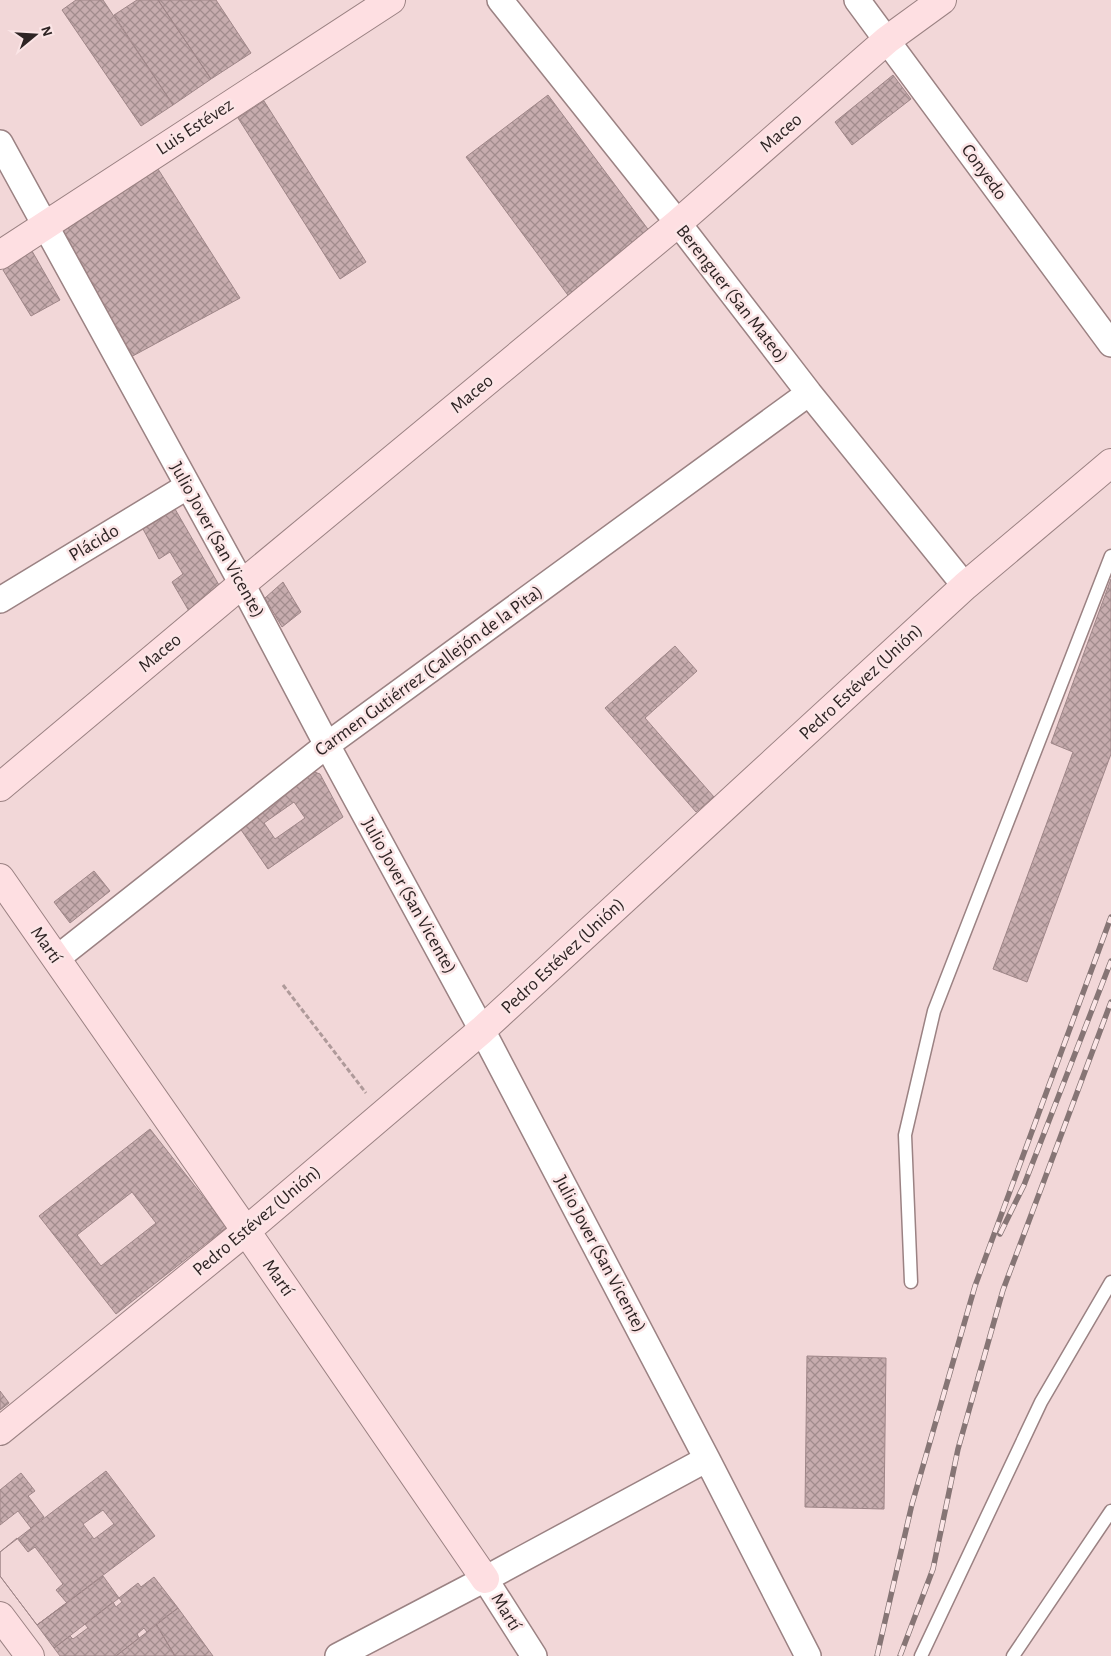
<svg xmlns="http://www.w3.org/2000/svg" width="1111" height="1656" font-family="'Alegreya Sans',sans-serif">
<defs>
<pattern id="building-cross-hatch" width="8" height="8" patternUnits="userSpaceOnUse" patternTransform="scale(1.25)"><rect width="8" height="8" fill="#c7acae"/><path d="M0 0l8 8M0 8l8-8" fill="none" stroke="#a28c8d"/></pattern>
</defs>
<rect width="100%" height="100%" fill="#f2d7d8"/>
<path fill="url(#building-cross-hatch)" stroke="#9f8688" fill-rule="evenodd" d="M76 0H103L173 105 141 126 62 10Z
M137 0H158L211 79 173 105 114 15Z
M158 0H216L251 53 211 79Z
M893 75 911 99 852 145 835 122Z
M548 95 653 236 570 298 466 157Z
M264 101 366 262 340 279 238 118Z
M158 169 240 298 129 358 59 234Z
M32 251 60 300 31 316 3 270Z
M175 509 223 592 193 618 172 582 183 574 170 552 159 559 143 529Z
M1111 579V754L1027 982 993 969 1073 752 1051 743Z
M283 582 301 612 282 627 265 598Z
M675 646 697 671 645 718 714 797 696 812 605 708Z
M312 771 320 774 343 817 268 869 237 824ZM294 802 305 818 275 839 264 823Z
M94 871 110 891 70 923 54 902Z
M150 1129 227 1227 116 1314 39 1216ZM132 1192 156 1223 101 1266 77 1235Z
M807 1356 886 1358 884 1509 805 1507Z
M0 1391 9 1403 0 1410Z
M106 1471 155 1536 37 1625 0 1576V1552ZM103 1510 114 1524 94 1539 83 1524Z
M21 1473 35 1491 28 1496 44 1517 31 1528 18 1511 0 1525V1490Z
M17 1538 28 1552 35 1547 63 1584 56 1590 67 1603 37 1625 0 1576V1552Z
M103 1576 119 1598 54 1648 37 1625Z
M154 1577 178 1608 147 1632 144 1628 137 1634 139 1638 116 1656H60L54 1648 70 1636 73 1639 88 1628 85 1624 113 1602 116 1607 122 1602 119 1598 138 1583 141 1587Z
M178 1608 213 1656H175L156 1624Z
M156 1624 175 1656H116L147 1632Z"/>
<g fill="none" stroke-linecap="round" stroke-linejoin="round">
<defs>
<path id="lane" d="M911 1282 905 1135 934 1011 1111 556
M921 1656 1041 1402 1111 1282
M1013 1656 1111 1511"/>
<path id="street" d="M500 0 678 223 809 393 965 586
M857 0 1111 344
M0 143 242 584 327 745 482 1030 707 1459 808 1656
M0 600 188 486
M56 959 327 745 809 393
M485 1579 534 1656
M338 1656 485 1579 707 1459"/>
<path id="secondary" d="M0 255 391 0
M0 787 242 584 678 223 887 40 942 0
M0 878 246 1231 485 1579
M0 1431 246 1231 482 1030 965 586 1111 463
M0 1616 30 1656"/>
</defs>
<use href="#lane" stroke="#9b8283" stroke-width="15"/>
<use href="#street" stroke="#9b8283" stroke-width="28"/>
<use href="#secondary" stroke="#9b8283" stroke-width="30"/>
<path stroke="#af9a9a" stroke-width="3" stroke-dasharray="5 2.5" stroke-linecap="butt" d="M283 985 366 1093"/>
<use href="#lane" stroke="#fff" stroke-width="12"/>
<use href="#street" stroke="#fff" stroke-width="25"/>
<use href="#secondary" stroke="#fedfe2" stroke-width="28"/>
<defs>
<path id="rail" d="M1000 1234 1024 1185 1111 961
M877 1656 912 1504 975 1286 1111 917
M900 1656 933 1569 958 1449 1003 1290 1111 1002"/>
</defs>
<use href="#rail" stroke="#867575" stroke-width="5.5"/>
<use href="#rail" stroke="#fbe5e6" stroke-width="4" stroke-dasharray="11" stroke-linecap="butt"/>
</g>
<g text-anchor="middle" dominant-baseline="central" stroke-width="5" stroke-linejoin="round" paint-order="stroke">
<g font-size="19" fill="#2e2424" stroke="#fbe5e6">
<text transform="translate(195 127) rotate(-33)">Luis Estévez</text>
<text transform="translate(781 133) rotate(-41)">Maceo</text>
<text transform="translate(984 172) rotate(54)">Conyedo</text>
<text transform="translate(732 294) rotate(52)">Berenguer (San Mateo)</text>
<text transform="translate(472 394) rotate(-40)">Maceo</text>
<text transform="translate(217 540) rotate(61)">Julio Jover (San Vicente)</text>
<text transform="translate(94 543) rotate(-31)">Plácido</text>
<text transform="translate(160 653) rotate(-40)">Maceo</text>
<text transform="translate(429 671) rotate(-36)">Carmen Gutiérrez (Callejón de la Pita)</text>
<text transform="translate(861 682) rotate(-43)">Pedro Estévez (Unión)</text>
<text transform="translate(409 896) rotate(61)">Julio Jover (San Vicente)</text>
<text transform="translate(46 945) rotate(55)">Martí</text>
<text transform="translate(563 956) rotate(-43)">Pedro Estévez (Unión)</text>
<text transform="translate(257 1221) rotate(-40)">Pedro Estévez (Unión)</text>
<text transform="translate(600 1254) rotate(62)">Julio Jover (San Vicente)</text>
<text transform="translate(278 1278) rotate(55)">Martí</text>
<text transform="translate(506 1612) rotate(58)">Martí</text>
</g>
</g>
<g transform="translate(35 35) rotate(72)" stroke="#fbe5e6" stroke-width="4" paint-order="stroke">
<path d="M0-4L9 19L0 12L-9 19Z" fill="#2e2424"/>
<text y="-8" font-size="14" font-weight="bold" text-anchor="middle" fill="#2e2424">N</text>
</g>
</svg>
